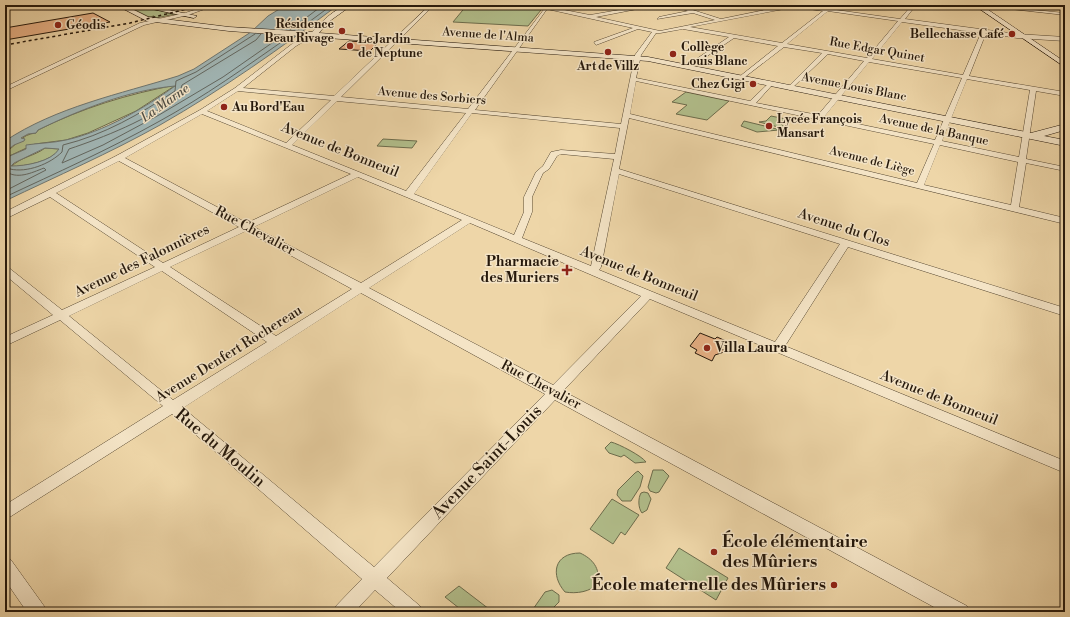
<svg xmlns="http://www.w3.org/2000/svg" width="1070" height="617" font-family="'Libre Bodoni',serif">
<rect width="100%" height="100%" fill="#eed6a8"/>
<filter id="stains"><feTurbulence type="fractalNoise" baseFrequency=".005" numOctaves="4"/><feColorMatrix values="0 0 0 0 .2 0 0 0 0 .09 0 0 0 0 .02 0 0 0 .5 -.17"/></filter>
<radialGradient id="worn" r=".72"><stop offset=".6" stop-color="#630" stop-opacity="0"/><stop offset="1" stop-color="#630" stop-opacity=".3"/></radialGradient>
<path fill="#b2bf8c" stroke="#6c6c4c" d="M125 5 171 12 166 14 173 12 175 14 156 18H150L154 16 149 17Z
M467 5 533 7 541 10 528 26 453 22Z
M176 85 136 111 88 133 66 140 35 144 5 158V152C17 146 21 134 36 133L38 130C82 108 128 94 176 85Z
M686 92 729 101 707 120 676 114 687 105 672 102Z
M771 116 786 119 781 124 785 127 782 128 759 122 766 121Z
M744 121 777 129 779 130 757 132 741 126Z
M383 139 417 141 412 148 377 146Z
M45 148 60 149C51 162 25 166 11 167 20 157 35 156 45 148Z
M611 442C619 444 642 456 646 462L635 463 624 455 621 457 609 453 605 448Z
M653 470H663L669 476 659 492 656 493 650 491 648 487Z
M638 471 643 476 640 487 631 501H622L617 495 618 490 635 473Z
M644 492 648 493 651 499 647 510 642 513C638 508 638 498 641 493Z
M612 499 639 515 625 535 621 532 613 544 590 529Z
M679 548 728 578 716 600 666 568Z
M580 553C593 559 600 568 598 583 591 592 576 594 565 592 550 575 554 553 580 553Z
M459 586 489 609 498 612H464L445 597Z
M552 590 559 595V602L549 612H531L545 592Z"/>
<path fill="#a1b6b5" stroke="#6f7771" fill-rule="evenodd" d="M286 5H338C281 48 223 89 160 125 110 153 57 176 5 201V158L26 149V145C39 143 53 143 66 140 103 132 145 108 175 86 129 90 79 110 38 130L36 133 28 134 21 138 25 139 24 141 14 145 5 152V141C56 107 120 94 178 76L194 69 251 32 268 16ZM45 148 59 149C51 162 25 166 11 166L14 163Z"/>
<g fill="none" stroke-linecap="round" stroke-linejoin="round">
<path stroke="#636760" stroke-width="1" d="M290 30 323 5
M298 30 332 5
M261 34 256 40 182 85C181 89 179 93 177 96 151 119 102 138 69 149L62 163 103 145 159 115 223 77 282 36
M5 161 8 162 10 169C27 173 50 164 62 152L63 145C104 135 140 114 175 91L176 81 196 72 255 34
M5 171C17 180 31 173 44 168L46 170 5 191
M5 197C56 173 108 150 158 122 204 97 247 66 290 36"/>
</g>
<path fill="#e8b185" stroke="#25180b" d="M93 13 110 22 5 40V28Z
M349 41 378 43 370 51 339 49Z
M700 333 715 339 717 337 726 341 720 349 727 351 715 355 712 361 695 353 697 350 690 346Z"/>
<g fill="none" stroke-linecap="round" stroke-linejoin="round">
<defs>
<path id="street" d="M210 5H216L188 15 144 25 5 91V87L140 23 185 13Z
M430 5H434L341 97 468 109 545 8 547 9 475 110 621 124 635 55 652 32 638 29 596 45 594 42 633 28 547 9 549 7 590 15 648 5H658L596 17 660 31 715 20 693 13 657 19 659 17 688 11 671 5H677L721 19 789 5H801L900 19 912 5H916L905 19 1017 34 1065 37V41L1017 38 986 33 969 76 1065 92V96L1036 91 1026 159 1065 167V171L1026 163 1019 207 1065 218V224L629 118 619 169 1065 308V316L848 247 785 346 1065 461V473L650 299 563 391 967 606 970 612H943L555 400 387 578 420 606 423 612H401L375 590 354 612H333L336 606 362 579 172 414 5 520V505L163 406 60 320 5 346V337L53 315 5 275V267L9 268 62 310 155 267 50 197 5 219V212L116 156 200 110 235 88 292 44 311 34 315 35 296 46 243 88 334 96ZM795 7 823 11 782 43 690 27ZM828 11 898 21 867 58 787 44ZM902 22 981 33 963 75 872 59ZM683 29 729 37 686 66 688 69 734 38 778 46 739 77V79L741 80 784 47 822 53 788 87V89L790 90 828 54 864 61 818 115 756 103 773 84 770 82 750 101 636 78 641 55 656 33H660ZM869 62 962 78 935 140 824 117ZM967 79 1030 90 1019 157 942 141ZM636 81 934 144 917 183 630 114ZM238 91 331 100 286 143 207 111ZM337 101 466 113 406 191 292 145ZM472 113 620 128 615 154 561 150 551 152 543 166 536 172 524 197V212L514 235 414 194ZM202 114 351 174 247 223 125 158ZM940 145 1018 162 1011 205 924 185ZM561 154 614 159 591 266 522 238 532 212V197L543 173 549 169 557 156ZM119 161 239 227 163 263 56 193ZM619 174 840 244 775 342 599 270 601 267ZM358 177 462 220 361 283 254 227ZM470 223 641 296 553 385 369 288ZM246 231 352 289 276 336 170 267ZM162 271 267 342 173 400 69 316ZM361 293 545 394 374 567 183 408Z
M507 5 541 7 539 8Z
M981 5 1065 13V15L983 6Z
M5 558 11 560 44 606 47 612H27L5 580Z"/>
<path id="secondary" d="M116 5H124L148 17 229 27 312 32C322 22 337 5 352 5L327 23 319 33 648 57 1031 133 1065 124V130L1044 136 1065 140V146L648 61 229 31 147 21Z
M134 5H146L197 16 194 18Z
M974 5H981L1065 62V67Z"/>
</defs>
<use href="#street" stroke="#574832" stroke-width="1"/>
<use href="#secondary" stroke="#25180b" stroke-width="1"/>
<use href="#street" fill="#f4e4c6" fill-rule="evenodd"/>
<use href="#secondary" fill="#f4e4c6" fill-rule="evenodd"/>
<path stroke="#25180b" stroke-width="1.5" stroke-dasharray="3 3" stroke-linecap="butt" d="M5 45 130 23 203 5"/>
</g>
<g fill="#8f2418" stroke="#f4e4c6" stroke-width="1.5">
<circle cx="58" cy="25" r="4"/>
<circle cx="342" cy="31" r="4"/>
<circle cx="1012" cy="34" r="4"/>
<circle cx="350" cy="46" r="4"/>
<circle cx="608" cy="52" r="4"/>
<circle cx="673" cy="54" r="4"/>
<circle cx="753" cy="84" r="4"/>
<circle cx="224" cy="107" r="4"/>
<circle cx="769" cy="126" r="4"/>
<path d="M565 264h4v4h4v4h-4v4h-4v-4h-4v-4h4z"/>
<circle cx="707" cy="348" r="4"/>
<circle cx="714" cy="552" r="4"/>
<circle cx="834" cy="585" r="4"/>
</g>
<g text-anchor="middle" dominant-baseline="central" stroke-width="3" stroke-linejoin="round" paint-order="stroke">
<g font-size="12" font-weight="bold" fill="#25180b" stroke="#f4e4c6" text-anchor="start">
<text x="334" y="24" text-anchor="end">Résidence<tspan x="334" dy="14">Beau Rivage</tspan></text>
<text x="66" y="25">Géodis</text>
<text x="1004" y="34" text-anchor="end">Bellechasse Café</text>
<text x="358" y="39">Le Jardin<tspan x="358" dy="14">de Neptune</tspan></text>
<text x="681" y="47">Collège<tspan x="681" dy="14">Louis Blanc</tspan></text>
<text x="608" y="66" text-anchor="middle">Art de Villz</text>
<text x="745" y="84" text-anchor="end">Chez Gigi</text>
<text x="232" y="107">Au Bord'Eau</text>
<text x="777" y="119">Lycée François<tspan x="777" dy="14">Mansart</tspan></text>
</g>
<g font-size="12" fill="#25180b" stroke="#f4e4c6">
<text transform="translate(488 35) rotate(4)">Avenue de l'Alma</text>
<text transform="translate(877 50) rotate(10)">Rue Edgar Quinet</text>
<text transform="translate(854 87) rotate(11)">Avenue Louis Blanc</text>
<text transform="translate(432 96) rotate(5)">Avenue des Sorbiers</text>
<text transform="translate(934 130) rotate(12)">Avenue de la Banque</text>
<text transform="translate(872 161) rotate(14)">Avenue de Liège</text>
</g>
<g font-size="13" font-style="italic" fill="#504f46" stroke="#f4e4c6">
<text transform="translate(165 103) rotate(-35)">La Marne</text>
</g>
<g font-size="14" fill="#25180b" stroke="#f4e4c6">
<text transform="translate(340 150) rotate(22)">Avenue de Bonneuil</text>
<text transform="translate(844 228) rotate(18)">Avenue du Clos</text>
<text transform="translate(255 231) rotate(28)">Rue Chevalier</text>
<text transform="translate(142 261) rotate(-26)">Avenue des Falonnières</text>
<text transform="translate(639 274) rotate(22)">Avenue de Bonneuil</text>
<text transform="translate(229 354) rotate(-32)">Avenue Denfert Rochereau</text>
<text transform="translate(541 385) rotate(28)">Rue Chevalier</text>
<text transform="translate(939 398) rotate(22)">Avenue de Bonneuil</text>
</g>
<g font-size="14" font-weight="bold" fill="#25180b" stroke="#f4e4c6" text-anchor="end">
<text x="559" y="262">Pharmacie<tspan x="559" dy="16">des Muriers</tspan></text>
<text x="715" y="348" text-anchor="start">Villa Laura</text>
</g>
<g font-size="17" fill="#25180b" stroke="#f4e4c6">
<text transform="translate(220 448) rotate(40)">Rue du Moulin</text>
<text transform="translate(487 462) rotate(-46)">Avenue Saint-Louis</text>
</g>
<g font-size="17" font-weight="bold" fill="#25180b" stroke="#f4e4c6" text-anchor="start">
<text x="722" y="542">École élémentaire<tspan x="722" dy="20">des Mûriers</tspan></text>
<text x="826" y="585" text-anchor="end">École maternelle des Mûriers</text>
</g>
</g>
<rect width="1070" height="617" fill="none" stroke="#eed6a8" stroke-width="20"/>
<rect x="6" y="6" width="1058" height="605" fill="none" stroke="#25180b" stroke-width="2"/>
<rect x="10" y="10" width="1050" height="597" fill="none" stroke="#25180b"/>
<rect width="100%" height="100%" filter="url(#stains)"/>
<rect width="100%" height="100%" fill="url(#worn)"/>
</svg>
